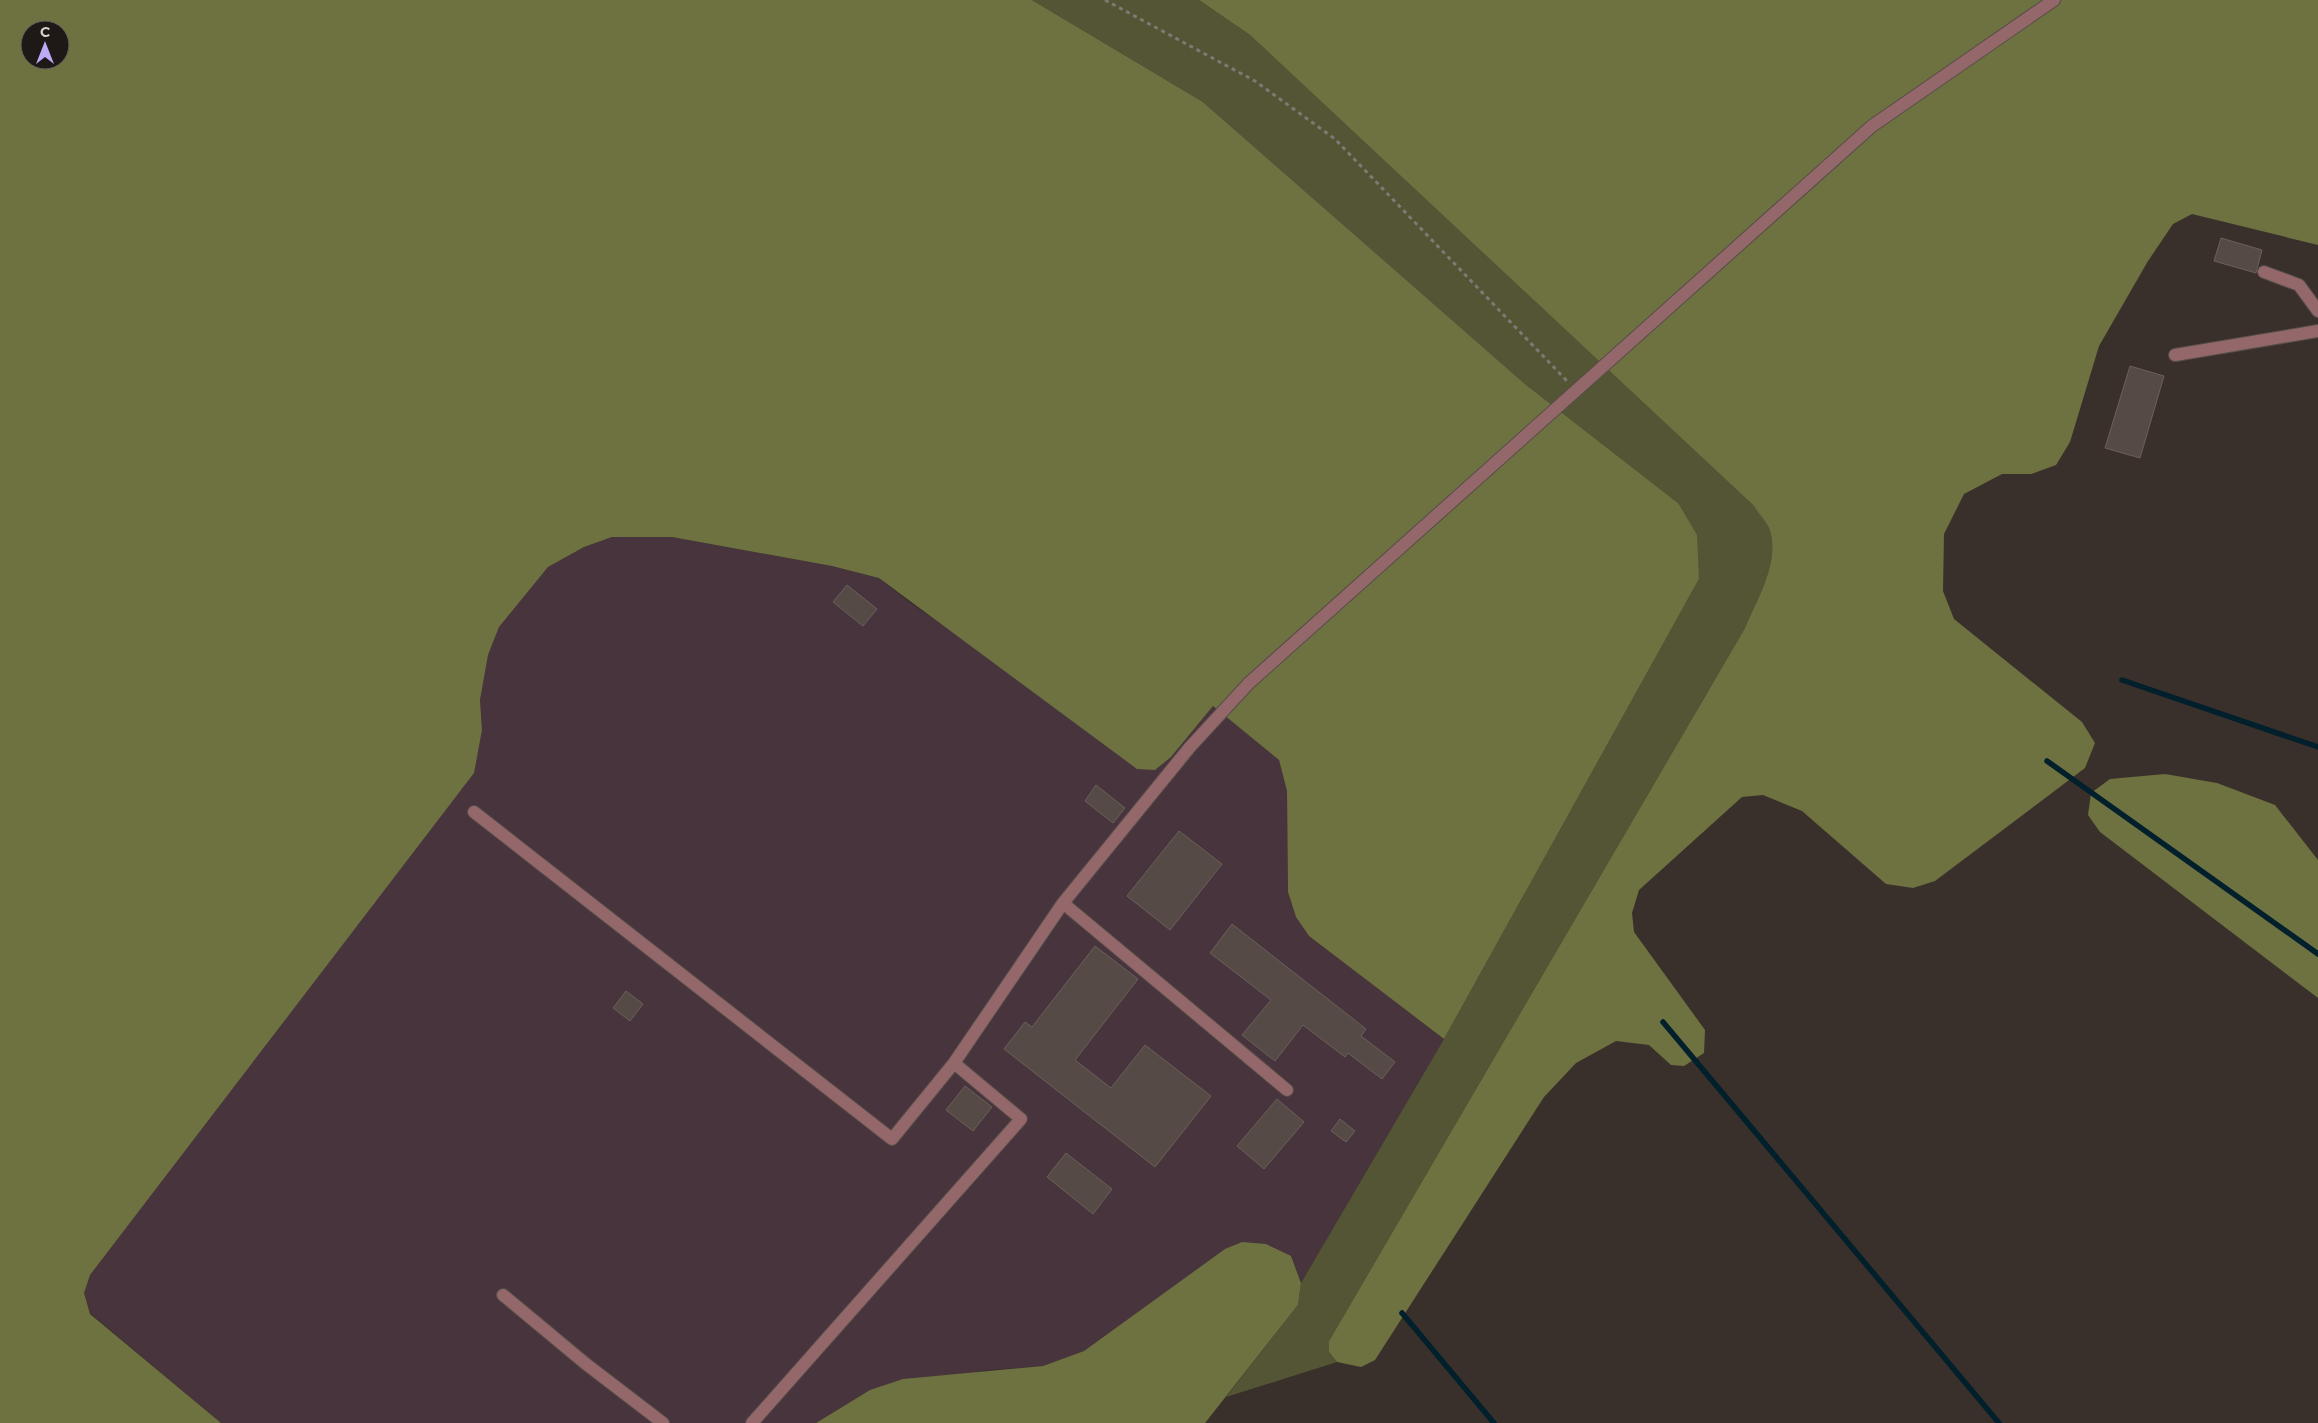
<svg xmlns="http://www.w3.org/2000/svg" width="2318" height="1423" font-family="Montserrat,sans-serif">
<rect width="100%" height="100%" fill="#3a302b"/>
<path fill="#47343c" d="M612 537H672L832 566 879 578 910 603 1155 770 1171 757 1213 706 1279 760 1287 791 1288 892 1296 917 1309 936 1444 1039 1301 1283 1291 1256 1191 1274 1084 1351 1043 1366 988 1370 870 1390 816 1423H221L90 1313 84 1293 90 1275 482 730 480 700 488 655 499 627 548 567 584 547Z"/>
<path fill="#535534" d="M1032 0H1199L1250 35 1754 506C1759 513 1767 521 1769 528 1781 561 1757 599 1745 628L1329 1341V1352L1337 1362 1226 1397 1298 1305 1301 1283 1444 1039 1699 579 1678 503 1525 384 1203 102Z"/>
<path fill="#6e7140" fill-rule="evenodd" d="M0 0H1032L1203 102 1525 384 1678 503 1697 535 1699 579 1444 1039 1309 936 1296 917 1288 892 1287 791 1279 760 1213 706 1171 757 1155 770 1137 769 879 578 832 566 672 537H612L584 547 548 567 499 627 488 655 480 700 482 730 474 773 90 1275 84 1293 90 1314 221 1423H0ZM30 30H60V60H30Z
M1199 0H2318V245L2192 214 2173 224 2148 261 2099 346 2070 442 2056 465 2031 474H2002L1964 494 1944 534 1943 591 1954 619 2082 722 2095 743 2085 768 1935 881 1913 888 1886 884 1802 811 1763 795 1742 797 1639 890 1632 913 1634 932 1705 1030 1704 1053 1684 1066 1671 1065 1649 1045 1616 1041 1576 1063 1544 1097 1375 1360 1361 1367 1337 1362 1329 1352V1341L1745 628C1757 599 1781 561 1769 528 1766 521 1758 513 1754 506L1250 35Z
M2165 774 2217 783 2275 805 2318 860V998L2100 832 2088 815 2091 793 2110 779Z
M1242 1242 1266 1244 1291 1256 1301 1283 1298 1305 1205 1423H816L870 1390 903 1379 1043 1366 1084 1351 1225 1249Z"/>
<g fill="none" stroke-linecap="round" stroke-linejoin="round">
<path stroke="#02202c" stroke-width="5.5" d="M2122 680 2318 747
M2047 761 2318 954
M1663 1022 1999 1423
M1402 1313 1494 1423"/>
</g>
<path fill="#554a45" stroke="#6b605a" d="M2221 238 2262 250 2256 273 2214 261Z
M2130 366 2164 376 2140 458 2105 448Z
M847 585 877 609 863 626 833 602Z
M1096 785 1125 808 1113 823 1085 801Z
M1179 831 1222 864 1170 930 1127 896Z
M1232 924 1366 1029 1361 1036 1395 1062 1382 1079 1348 1053 1345 1057 1303 1025 1275 1061 1242 1035 1271 1000 1210 953Z
M1095 946 1138 979 1075 1060 1111 1088 1145 1045 1211 1096 1155 1167 1004 1049 1025 1022 1032 1027Z
M626 991 643 1004 630 1021 613 1008Z
M965 1086 992 1107 973 1131 946 1110Z
M1277 1099 1304 1122 1264 1169 1237 1146Z
M1340 1119 1355 1131 1346 1142 1331 1131Z
M1066 1153 1112 1189 1093 1214 1047 1177Z"/>
<g fill="none" stroke-linecap="round" stroke-linejoin="round">
<defs>
<path id="minor" d="M2264 272 2299 285 2318 311
M2175 355 2318 331
M474 812 892 1139 954 1063 1063 903 1190 747 1249 683 1872 126 2054 0
M1063 903 1287 1090
M503 1295 586 1364 663 1423
M752 1423 1021 1119 954 1063"/>
</defs>
<use href="#minor" stroke="#564d48" stroke-width="14"/>
<path stroke="#817874" stroke-width="3" stroke-dasharray="4 4" stroke-linecap="butt" d="M1105 0 1255 81 1335 139 1567 381"/>
<use href="#minor" stroke="#94676b" stroke-width="12"/>
</g>
<g transform="translate(45 45)"><circle r="24" fill="#1e1917" stroke="#686360"/>
<path d="M0-4L9 19L0 12L-9 19Z" fill="#bea9f4"/>
<text y="-8" font-size="14" font-weight="bold" text-anchor="middle" fill="#d7d1cd">С</text>
</g>
</svg>
